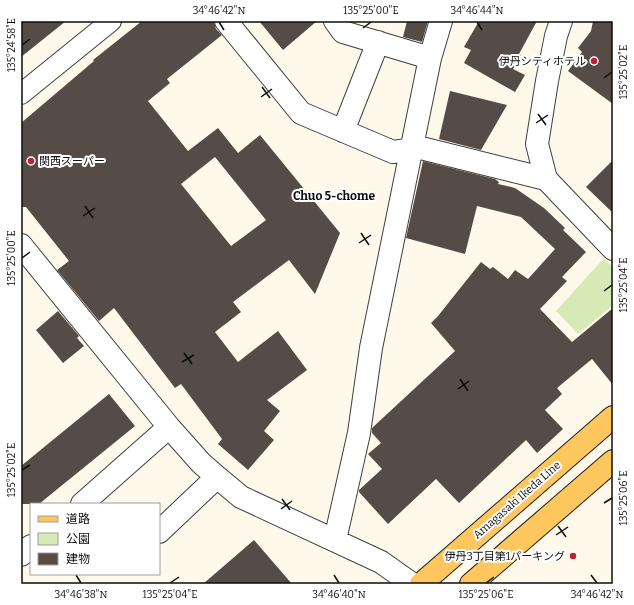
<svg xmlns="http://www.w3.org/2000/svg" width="634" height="605" font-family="Bitter,'Noto Sans JP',serif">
<rect width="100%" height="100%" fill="#fff9eb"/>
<path fill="#d5eab4" d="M604 258 613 268V305L578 334 556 311Z"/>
<path fill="#554c48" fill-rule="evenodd" d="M21 21H66L21 57Z
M142 21H214L216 29 222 35 167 79 170 83 148 101 188 151 218 128 238 153 260 135 340 233 315 294 289 260 233 302 241 312 215 332 238 362 278 331 307 370 267 400 280 411 264 431 274 440 248 470 218 444 222 439 181 384 175 388 114 308 99 321 57 270 69 261 26 207H21V123L94 61 93 60ZM215 157 266 220 231 246 181 184Z
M259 21H317L283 50Z
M407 21H428L422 42 403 37Z
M479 21H537L519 54 521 55 513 69 525 75 515 92 464 63 471 50 464 47Z
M593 21H613V104L568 71 582 52 578 48 591 31Z
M450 91 507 105 481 150 439 139Z
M613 160V213L586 187Z
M423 161 495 179 499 182 498 184 515 188 544 208 565 228 563 230 586 252 562 277 567 281 540 309 572 342 613 308V385L592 359 557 388 562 394 545 410 563 429 537 453 526 440 459 503 436 479 388 524 359 492V490L382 469 368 454 381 443 372 433V428L455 351 431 323 438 316 481 262 490 269 493 267 508 279 515 270 528 279 555 249 521 217 477 206 465 254 406 238Z
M58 311 79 336 77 338 84 346 63 363 36 330Z
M109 394 135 426 39 504H21V466Z
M254 540 292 584H203Z"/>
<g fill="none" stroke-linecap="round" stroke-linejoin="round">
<defs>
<path id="pedestrian" d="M21 94 111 21"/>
<path id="minor" d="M226 21 301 113 393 152 421 148 546 179 613 249
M335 21 343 32 430 58
M343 131 378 42
M546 179 537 144 547 81 556 36 561 21
M21 245 169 427 201 463 217 477 241 497 381 562 412 584
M82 504 169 427
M159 532 217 477
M335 540 359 433 371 348 430 58 441 21
M21 555 31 546"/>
<path id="primary" d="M421 584 613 417
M471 584 613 461"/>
</defs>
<use href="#pedestrian" stroke="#3f3f3f" stroke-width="22"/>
<use href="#minor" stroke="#3f3f3f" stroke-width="24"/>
<use href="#primary" stroke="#1d1d1d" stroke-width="24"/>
<use href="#pedestrian" stroke="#fff" stroke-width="20"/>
<use href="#minor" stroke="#fff" stroke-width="22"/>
<use href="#primary" stroke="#fdc75d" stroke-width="22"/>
</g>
<path fill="none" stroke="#0c0c0c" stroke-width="1.5" d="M219 22 224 30M477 22 482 30M363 28 371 22M22 45 30 39M604 78 612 72M262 87 270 98M261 97 272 89M538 114 546 125M536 123 548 115M85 206 93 218M83 216 95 208M361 233 369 245M359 243 371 235M22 258 30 252M604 291 612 285M184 353 192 364M182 362 194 355M460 379 468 391M458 389 469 381M22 470 30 465M282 499 290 510M604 503 612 498M281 509 292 501M558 526 566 537M556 535 568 527M76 575 81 583M334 575 339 583M591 575 597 583M170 583 179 577M486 583 494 577"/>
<g fill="#c02037" stroke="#fff" stroke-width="1.5">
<circle cx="594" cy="61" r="4"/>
<circle cx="31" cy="161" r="4"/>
<circle cx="573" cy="556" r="4"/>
</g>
<g text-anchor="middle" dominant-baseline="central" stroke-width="4" stroke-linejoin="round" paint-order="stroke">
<g font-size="11" fill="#0c0c0c" stroke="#fff" text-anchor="end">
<text x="586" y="61">伊丹シティホテル</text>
<text x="39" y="161" text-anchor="start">関西スーパー</text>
<text x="565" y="556">伊丹3丁目第1パーキング</text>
</g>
<g font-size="11" fill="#0c0c0c" stroke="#fff">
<text transform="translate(517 500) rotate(-41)">Amagasaki Ikeda Line</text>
</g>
<g font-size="12" font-weight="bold" fill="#0c0c0c" stroke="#fff">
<text x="334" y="196">Chuo 5-chome</text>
</g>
</g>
<rect width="634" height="605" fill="none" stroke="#ffffff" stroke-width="44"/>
<rect x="30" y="503" width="130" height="72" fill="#ffffff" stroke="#9e9e9e"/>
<rect x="38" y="516" width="20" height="6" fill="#fdc75d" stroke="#9e9e9e"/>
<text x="66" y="523" font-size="12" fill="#0c0c0c">道路</text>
<rect x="38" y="533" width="20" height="12" fill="#d5eab4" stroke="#9e9e9e"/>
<text x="66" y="543" font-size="12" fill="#0c0c0c">公園</text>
<rect x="38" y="553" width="20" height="12" fill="#554c48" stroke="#9e9e9e"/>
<text x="66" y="563" font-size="12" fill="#0c0c0c">建物</text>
<rect x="22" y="22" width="590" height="561" fill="none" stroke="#0c0c0c" stroke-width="1.5"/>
<g font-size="10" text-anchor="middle" fill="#0c0c0c">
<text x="219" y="14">34°46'42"N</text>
<text x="371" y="14">135°25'00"E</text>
<text x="477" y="14">34°46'44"N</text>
<text transform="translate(11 45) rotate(-90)" y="4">135°24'58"E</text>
<text transform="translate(623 72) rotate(-90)" y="4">135°25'02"E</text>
<text transform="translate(11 258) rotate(-90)" y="4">135°25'00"E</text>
<text transform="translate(623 285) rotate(-90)" y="4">135°25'04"E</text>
<text transform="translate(11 470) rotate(-90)" y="4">135°25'02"E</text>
<text transform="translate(623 498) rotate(-90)" y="4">135°25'06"E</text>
<text x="81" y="598">34°46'38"N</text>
<text x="170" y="598">135°25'04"E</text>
<text x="339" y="598">34°46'40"N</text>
<text x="486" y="598">135°25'06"E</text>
<text x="597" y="598">34°46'42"N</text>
</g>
</svg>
